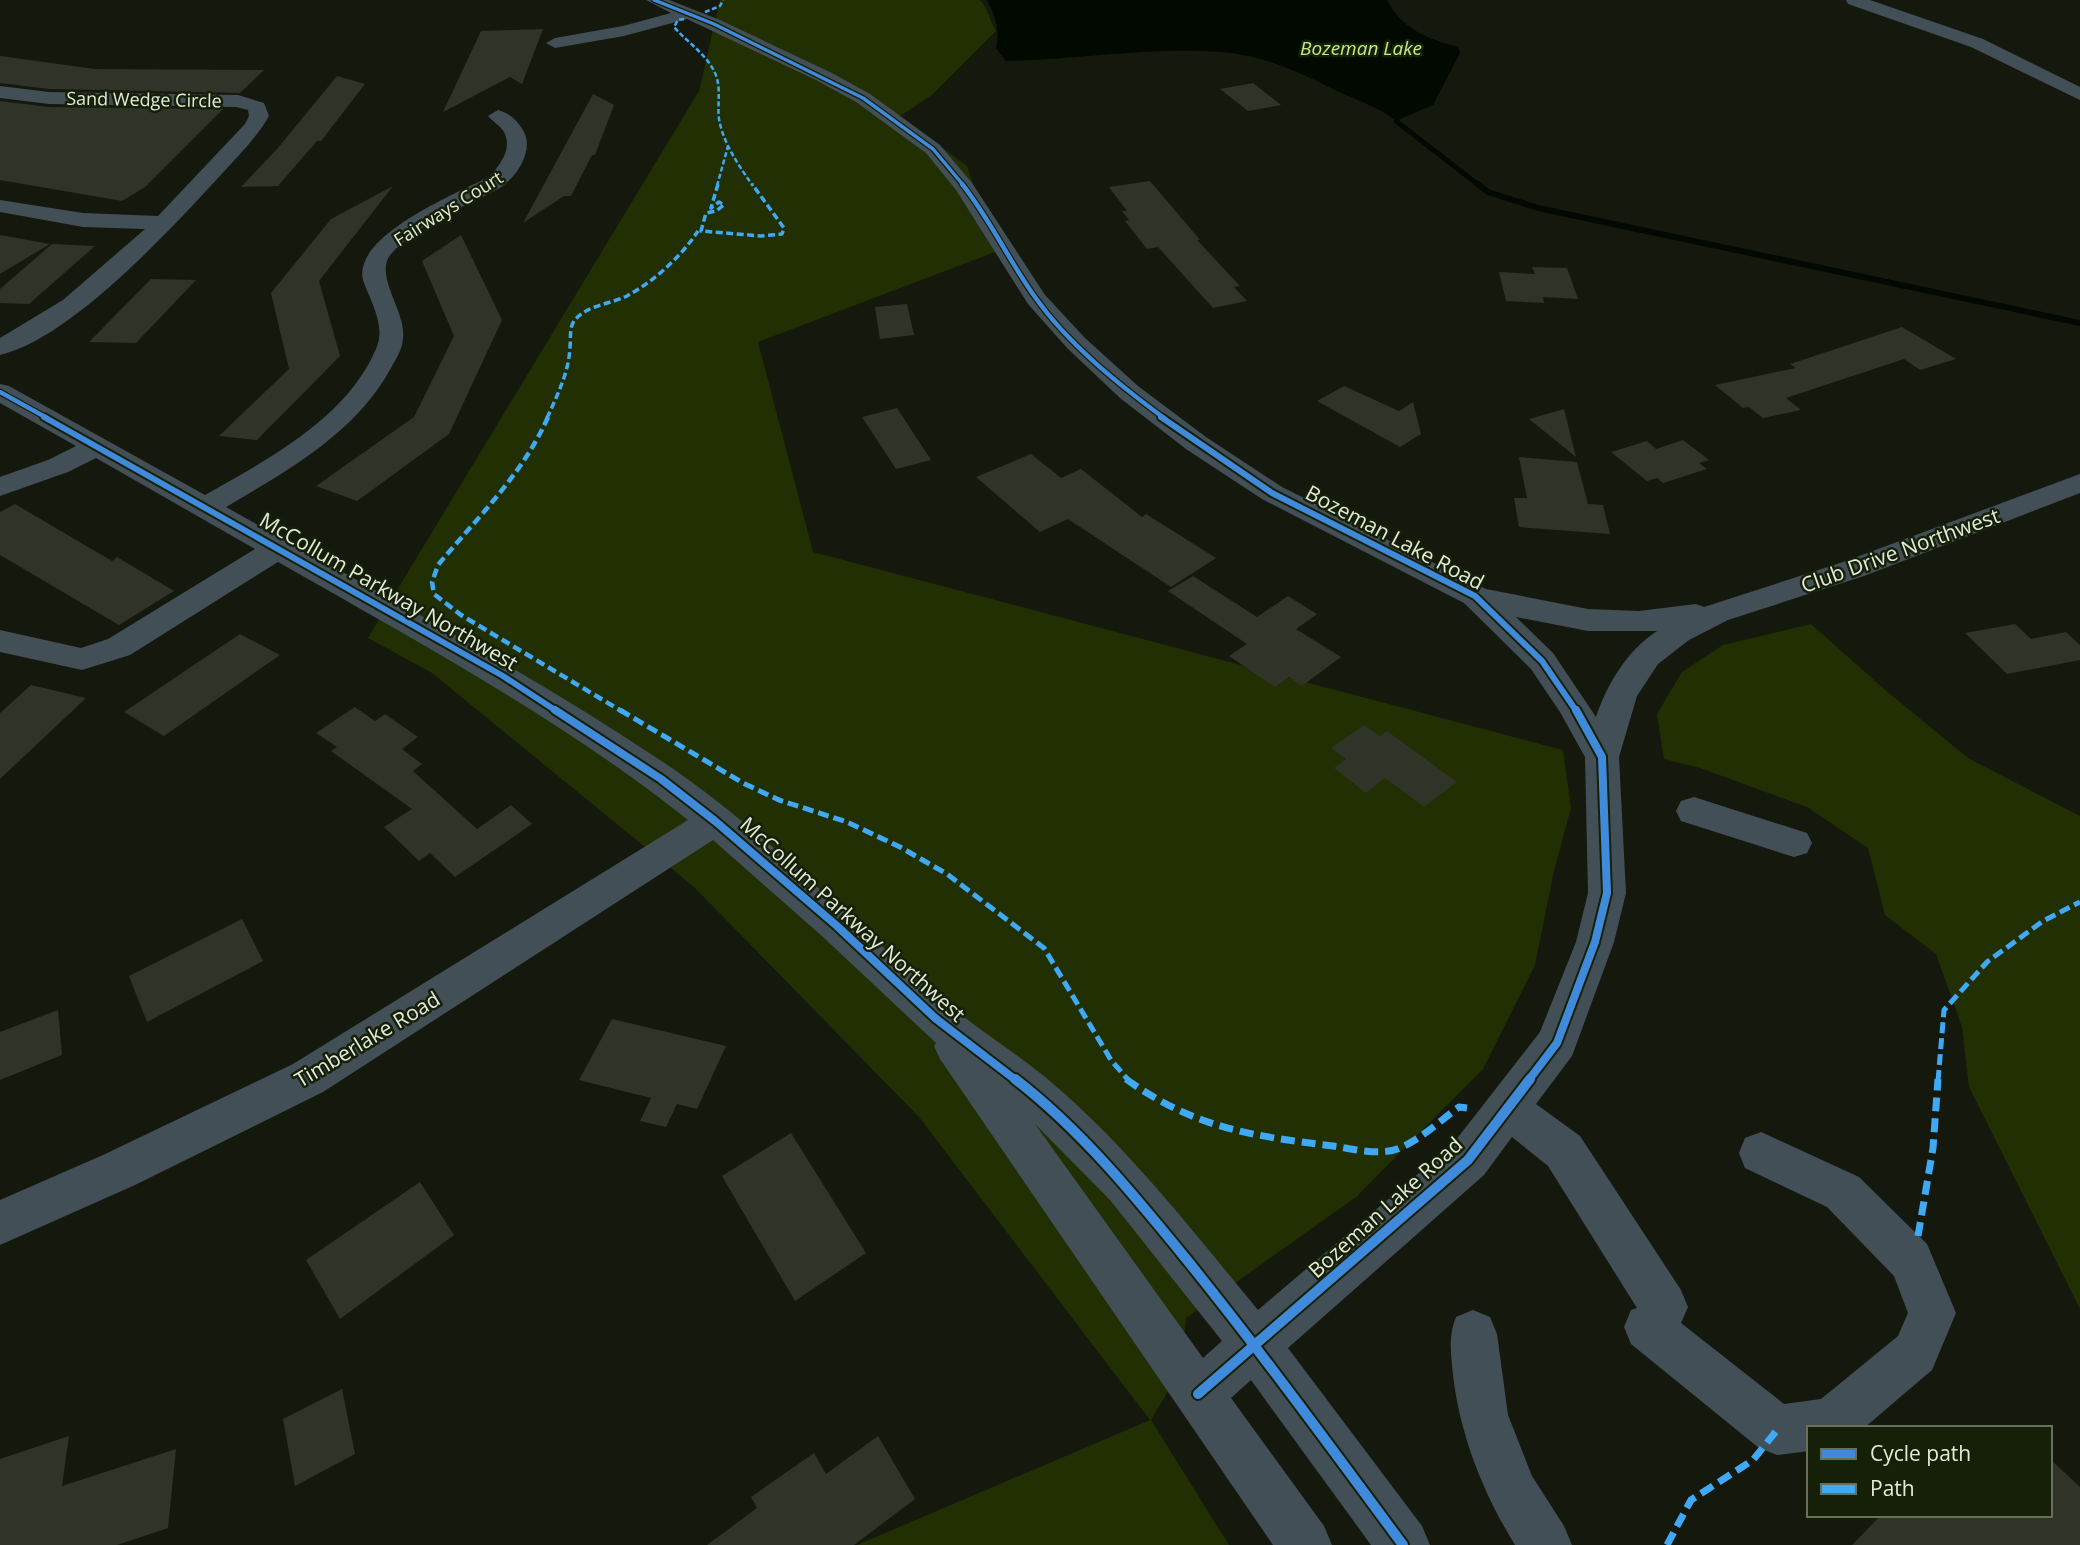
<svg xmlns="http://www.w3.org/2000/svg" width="2080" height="1545" font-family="'Open Sans',sans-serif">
<rect width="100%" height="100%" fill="#15190d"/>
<path fill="#212f03" d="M720 0H980C987 6 990 22 996 31L932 95 900 116 967 166 995 252 758 342 813 552 1563 750 1571 808 1554 871 1535 965 1483 1069 1356 1197 1186 1318 1181 1369 1151 1420 1229 1545H857L1150 1420 919 1117 694 887 432 673 368 638 699 91Z
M1811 624 1884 689 1968 758 2080 816V1309L1969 1087 1962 1027 1936 954 1885 915 1868 848 1807 807 1700 768 1664 759 1657 714 1682 672 1723 645Z"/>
<path fill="#020901" d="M987 0H1387C1402 29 1428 39 1458 47L1460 53 1433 105 1396 121C1378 107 1359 101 1339 92 1302 73 1261 54 1219 52 1148 47 1077 60 1006 61L996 48C1000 31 996 16 987 0Z"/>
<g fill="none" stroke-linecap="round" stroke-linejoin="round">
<path stroke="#020901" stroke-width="5" d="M1396 121 1480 186"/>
<path stroke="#020901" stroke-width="6" d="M1478 184 1488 192 1538 208 2080 323"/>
</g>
<path fill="#2f3328" d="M543 29 522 84 510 77 443 112 481 31Z
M0 56 95 69 264 70 240 93 49 89 0 83Z
M337 76 365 84 321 141H317L278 186 241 187 277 149Z
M1253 83 1281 105 1248 111 1220 89Z
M593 94 614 105 595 155H592L571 196H564L523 223Z
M0 101 49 107 223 109 145 187 122 201 0 180Z
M1150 181 1200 240H1197L1240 286 1234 287 1247 301 1213 308 1158 247 1147 249 1125 221 1129 220 1122 211H1127L1109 187Z
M393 186 319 281 340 356 257 440 219 436 289 369 271 293 331 219Z
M0 235 50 244 0 274Z
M461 235 502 320 449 434 357 501 316 486 414 417 454 336 422 261Z
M52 244 95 246 29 304 0 303V289Z
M1532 267 1567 268 1578 299 1543 297 1544 303 1506 301 1499 272 1535 274Z
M151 279 196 280 136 343 89 342Z
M907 304 914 335 880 339 875 307Z
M1902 327 1956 359 1920 370 1904 359 1786 398 1801 410 1763 418 1749 407 1743 408 1715 385 1796 368 1790 364Z
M1344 386 1399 411 1413 402 1421 434 1400 447 1317 401Z
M897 408 931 460 896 469 862 417Z
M1564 409 1576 457 1529 419Z
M1683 440 1709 460 1699 463 1707 469 1663 483 1657 478 1647 481 1611 452 1647 441 1656 449Z
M1031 454 1061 478 1081 469 1142 517 1146 514 1216 558 1171 587 1068 519 1040 532 976 477Z
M1519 457 1577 462 1588 504 1603 505 1610 534 1519 527 1514 498H1527Z
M15 504 112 561 117 557 174 591 119 625 0 555V512Z
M1193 576 1257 617 1288 596 1317 614 1296 629 1341 657 1302 686 1289 677 1275 687 1229 656 1247 644 1168 591Z
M2015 624 2031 639 2066 632 2080 645V660L2007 674 1965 633Z
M240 634 280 655 164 736 124 712Z
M31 685 86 698 0 779V713Z
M355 707 375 721 385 714 418 737 402 749 422 764 413 771 477 829 511 805 532 824 455 877 430 853 419 861 384 827 412 809 331 751 337 747 316 733Z
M1364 725 1380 736 1387 731 1457 782 1424 807 1385 778 1366 793 1334 768 1346 759 1331 748Z
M242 919 263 961 147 1022 129 976Z
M58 1010 62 1055 0 1080V1032Z
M612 1019 726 1046 697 1109 677 1104 666 1127 640 1121 651 1098 579 1080Z
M791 1133 866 1253 795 1301 722 1176Z
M420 1182 454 1235 340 1319 306 1260Z
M342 1389 355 1454 295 1486 283 1419Z
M69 1436 62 1486 176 1449 168 1528 117 1545H0V1459Z
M878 1436 915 1499 854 1545H707L757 1508 751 1497 814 1453 826 1474Z
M2050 1459 2080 1487V1545H1852L1881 1515H2050Z"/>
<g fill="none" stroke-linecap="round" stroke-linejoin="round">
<path fill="#424f57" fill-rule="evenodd" d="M646 0H669L720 20 832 73 870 94 940 145 972 183 1045 295 1085 338 1138 386 1206 437 1282 487 1486 589 1588 609 1639 611 1696 604 1704 607 1843 562 2080 474V493L1864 576 1728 620 1689 640 1658 664 1637 696 1619 757 1626 893 1614 942 1572 1056 1536 1104 1580 1136 1681 1290 1688 1307 1681 1323 1784 1404 1821 1399 1898 1336 1908 1313 1894 1276 1827 1207 1745 1168 1739 1153 1745 1138 1761 1132 1859 1177 1927 1244 1956 1313 1932 1370 1864 1428H1809V1451L1777 1455 1759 1448 1631 1344 1624 1327 1631 1310 1637 1308 1548 1166 1512 1137 1484 1175 1288 1348 1422 1526 1430 1545H1371L1251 1380 1231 1398 1324 1526 1332 1545H1273L940 1059 934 1046 936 1043 823 937 713 840 323 1092 135 1185 0 1245V1200L103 1155 293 1064 688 820C561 719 418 642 278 562L130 655 82 670 0 652V630L81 648 108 639 255 549 96 458 68 472 0 496V477L48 460 76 446 0 403V384L9 386 205 495C268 459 346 419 376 349 386 327 372 304 364 283 347 238 457 193 489 177 500 165 513 149 504 132 500 125 493 122 488 116L498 110C510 113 520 123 525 134 532 152 518 174 504 185 496 191 485 195 476 200 447 214 413 230 391 254 373 275 407 312 403 339 402 350 396 359 391 368 356 433 287 471 226 507 376 591 529 672 672 768 772 837 856 927 949 1005 979 1030 1013 1051 1044 1076 1126 1144 1191 1229 1258 1310L1452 1145 1540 1032 1576 942 1588 893 1585 757 1560 712 1531 669 1464 603 1262 499 1186 449 1120 398 1067 348 1028 304 956 190 926 153 856 102 818 81 687 19 624 36 555 48 546 43 555 38 623 26 671 13ZM1516 617 1588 631H1657C1627 651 1608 682 1596 717L1553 653ZM1035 1124 1110 1200 1222 1341 1203 1358Z
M1846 0H1870L1983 39 2080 87V100L1971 47 1848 4Z
M0 86 49 92 238 95 264 103 269 116C256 139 236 158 218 178 168 232 71 338 0 355V338L63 300 145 229 83 227 0 212V200L83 213 158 216 245 124 249 116 248 110 236 107 49 104 0 98Z
M1694 797 1807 833 1812 843 1807 853 1794 857 1681 821 1676 811 1681 801Z
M1473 1310 1490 1317 1497 1334 1508 1415 1532 1476 1564 1526 1572 1545H1515C1483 1493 1460 1435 1453 1375 1451 1353 1448 1337 1456 1317Z"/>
<path stroke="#3fa9f5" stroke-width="2.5" stroke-dasharray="5 2.5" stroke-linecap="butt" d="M705 12 720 6 723 0
M684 19 678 20 674 27C687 42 705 53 714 71 722 86 717 102 719 119 723 143 739 166 753 186
M717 186 728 146"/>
<path stroke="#3fa9f5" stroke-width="3.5" stroke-dasharray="7 3.5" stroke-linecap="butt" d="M718 184 711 208 719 202 724 205 716 211 706 213 701 231 761 236 782 234 784 228 752 184
M547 418C557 396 569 372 570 347 571 338 569 329 574 321 586 305 611 304 627 296 654 281 681 257 698 231"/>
<path stroke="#3fa9f5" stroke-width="4.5" stroke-dasharray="9 4.5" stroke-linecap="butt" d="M548 417C523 474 477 518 438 565L432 582 434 594 461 615 623 712"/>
<path stroke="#3fa9f5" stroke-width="5" stroke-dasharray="11 5" stroke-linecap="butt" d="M620 710 743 783 779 800 847 822 900 847 947 874 1044 948 1111 1060 1129 1081
M1938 1081 1944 1010 1987 962 2043 921 2080 902"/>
<path stroke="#3fa9f5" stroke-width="7" stroke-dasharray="14 7" stroke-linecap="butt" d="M1126 1079C1194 1128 1252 1136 1333 1146 1354 1149 1382 1157 1402 1147 1422 1138 1441 1120 1459 1107L1467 1108
M1918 1236 1933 1148 1938 1079
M1667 1545 1691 1500 1753 1460 1777 1430"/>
<defs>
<path id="cycleway-far4" d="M654 0 714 24 863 98 933 149 964 186"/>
<path id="cycleway-far3" d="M962 184C990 219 1009 261 1035 297 1068 344 1118 384 1164 418
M0 392 47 418"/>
<path id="cycleway-far2" d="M44 417 503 676 558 712
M1161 417 1272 493 1475 596 1542 661 1577 712"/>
<path id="cycleway-far1" d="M555 710 661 779 715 821 837 926 935 1018 1017 1081
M1528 1081 1557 1043 1595 942 1607 893 1602 757 1576 710"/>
<path id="cycleway" d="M1015 1079C1081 1130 1135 1196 1187 1260 1262 1353 1332 1449 1403 1545
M1198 1394 1468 1160 1530 1079"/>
</defs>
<use href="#cycleway-far4" stroke="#161f07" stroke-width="6"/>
<use href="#cycleway-far3" stroke="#161f07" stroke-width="7"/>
<use href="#cycleway-far2" stroke="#161f07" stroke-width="10"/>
<use href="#cycleway-far1" stroke="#161f07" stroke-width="12"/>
<use href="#cycleway" stroke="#161f07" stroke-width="14"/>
<use href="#cycleway-far4" stroke="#408adc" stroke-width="3.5"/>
<use href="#cycleway-far3" stroke="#408adc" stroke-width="4.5"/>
<use href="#cycleway-far2" stroke="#408adc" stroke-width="6"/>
<use href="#cycleway-far1" stroke="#408adc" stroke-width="8"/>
<use href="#cycleway" stroke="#408adc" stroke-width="10"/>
</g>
<g text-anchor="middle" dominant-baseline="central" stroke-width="5" stroke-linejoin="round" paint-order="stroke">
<g font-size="18" fill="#e3eada" stroke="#161f07">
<text transform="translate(144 99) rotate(1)">Sand Wedge Circle</text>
<text transform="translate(448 208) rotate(-32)">Fairways Court</text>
</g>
<g font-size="19" font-style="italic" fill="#c4eb80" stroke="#161f07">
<text x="1361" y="48">Bozeman Lake</text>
</g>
<g font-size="21" fill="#e3eada" stroke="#161f07">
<text transform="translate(1395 537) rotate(28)">Bozeman Lake Road</text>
<text transform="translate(1900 550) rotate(-20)">Club Drive Northwest</text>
<text transform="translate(389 591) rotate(30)">McCollum Parkway Northwest</text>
<text transform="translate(853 919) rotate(42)">McCollum Parkway Northwest</text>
<text transform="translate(367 1039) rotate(-31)">Timberlake Road</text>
<text transform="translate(1385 1207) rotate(-42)">Bozeman Lake Road</text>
</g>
</g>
<rect x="1807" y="1426" width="245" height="91" fill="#161f07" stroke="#68705b" stroke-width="2"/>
<rect x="1821" y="1449" width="35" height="10" fill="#408adc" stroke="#68705b" stroke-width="2"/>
<text x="1870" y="1461" font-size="21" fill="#e3eada">Cycle path</text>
<rect x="1821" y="1484" width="35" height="10" fill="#3fa9f5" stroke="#68705b" stroke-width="2"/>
<text x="1870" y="1496" font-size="21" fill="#e3eada">Path</text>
</svg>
